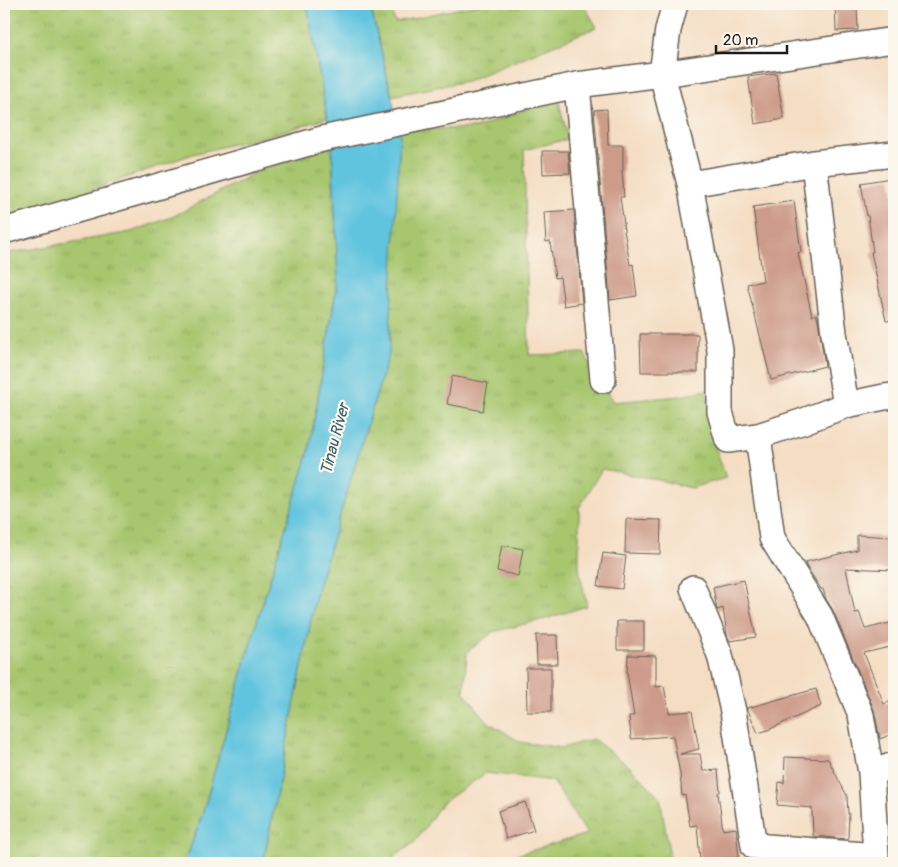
<svg xmlns="http://www.w3.org/2000/svg" width="898" height="867" font-family="Pangolin,sans-serif">
<defs>
<pattern id="grass-tufts" width="24" height="20" patternUnits="userSpaceOnUse" patternTransform="scale(1.25)"><rect width="24" height="20" fill="#a8c66e"/><path d="M3 7l-1-3M5 7V3M7 7l1-3M15 17l-1-3M17 17v-4M19 17l1-3" fill="none" stroke="#90aa5f"/></pattern>
</defs>
<rect width="100%" height="100%" fill="#fbf7ec"/>
<filter id="ink" filterUnits="userSpaceOnUse"><feTurbulence type="fractalNoise" baseFrequency=".02" numOctaves="2"/><feDisplacementMap in="SourceGraphic" scale="10" xChannelSelector="R" yChannelSelector="G"/><feConvolveMatrix kernelMatrix="1 2 1 2 8 2 1 2 1" color-interpolation-filters="sRGB"/></filter>
<filter id="wash" filterUnits="userSpaceOnUse"><feTurbulence type="fractalNoise" baseFrequency=".0096" numOctaves="4" result="noise"/><feDisplacementMap in="SourceGraphic" scale="20" xChannelSelector="R" yChannelSelector="G"/><feGaussianBlur stdDeviation="1.12" result="paint"/><feColorMatrix in="noise" values="0 0 0 0 0 0 0 0 0 0 0 0 0 0 0 0 0 1.4 0 .05"/><feComposite in="paint" operator="in"/></filter>
<g filter="url(#wash)">
<rect width="100%" height="100%" fill="#f4ddc2"/>
<path fill="url(#grass-tufts)" stroke="#627145" d="M4 4H307L327 118 289 130 193 154 52 204 4 217Z
M370 4H390L395 22 480 4H583L597 27 467 81 392 96Z
M558 98 568 139 524 150 529 355 584 353 613 402 680 396 706 390 715 446 726 478 692 488 658 480 602 469 579 508V569L587 606 545 619 493 632 467 652 464 692 488 722 520 742 562 748 593 739 630 767 660 797 671 863H490L587 834 553 781 486 773 442 803 415 842 386 863H263L317 590 389 354 399 130 475 128Z
M332 146 338 279 309 451 253 635 203 812 185 863H4V254L131 232 174 216 260 170Z"/>
<path fill="#61c4df" stroke="#3e707e" d="M307 4H370L400 133 389 354 317 590 263 863H185L203 812 253 635 309 451 338 279 332 146Z"/>
<g id="blocks">
<path fill="#cd9b89" d="M835 4H857L858 30 836 31Z
M776 73 784 119 755 124 748 77Z
M607 109 608 145H623V170H622L624 197H620L624 224H623L630 265 633 264 637 296 610 300 594 110Z
M542 151H568L570 173 543 174Z
M891 178 894 195V320L886 321 871 252H873L868 216H867L861 183Z
M794 201 801 252 798 253 812 316 816 314 818 320 825 366 771 380 747 284 763 281 753 207Z
M574 210 582 303 564 306 560 277 555 278 550 241 546 242 544 212Z
M640 334H698V372H641Z
M452 376 488 383 483 411 447 404Z
M626 519 661 520 660 554 625 553Z
M857 535 894 537V570L846 568 855 613 859 612 865 629 894 622V646L864 653 884 704 894 700V733L880 739 874 710 833 610 826 599 823 589H821L806 566 805 562 857 550Z
M502 545 523 549 518 576 497 571Z
M603 553 626 556 622 589 598 586Z
M744 580 756 637 730 641 727 635 723 608 717 610 713 587Z
M617 621H644V650H617Z
M536 635H557L558 664H537Z
M628 655 656 656V687L664 686 669 713 692 711 699 749 680 754H700L703 771 718 770 720 792 718 793 723 830 736 828 739 857 700 860 697 825 690 826 685 795 682 796 680 774 673 736 631 739 629 716H634L627 672Z
M526 668H551V712H527Z
M816 689 821 706 768 730 758 733 747 708Z
M785 757 828 759 847 796 848 814 849 813 848 839 813 836 812 808 777 805 779 782 784 783Z
M525 802 534 830 506 839 498 811Z"/>
</g>
</g>
<g filter="url(#ink)">
<use href="#blocks" fill-opacity="0" stroke="#686056" stroke-width="1"/>
<g fill="none" stroke-linecap="round" stroke-linejoin="round">
<defs>
<path id="minor" d="M675 4 668 30 662 74 690 184 720 350V412L728 440 758 436 804 421 846 405 884 397 894 396
M577 85 662 74 894 40
M814 163 834 333 846 405
M690 184 814 163 894 154
M4 231 322 139 577 85 603 380
M758 436 772 538 820 616 861 715 871 773 876 856 875 863
M693 588 720 655 733 711 754 846 876 856
M871 773 894 765"/>
</defs>
<use href="#minor" stroke="#686056" stroke-width="28"/>
<use href="#minor" stroke="#fff" stroke-width="25"/>
</g>
</g>
<g text-anchor="middle" dominant-baseline="central" stroke-width="4.5" stroke-linejoin="round" paint-order="stroke">
<g font-size="16" font-style="italic" fill="#385f6a" stroke="#fbf7ec">
<text transform="translate(335 439) rotate(-75)">Tinau River</text>
</g>
</g>
<rect width="898" height="867" fill="none" stroke="#fbf7ec" stroke-width="20"/>
<path d="M716 45v8h71v-8" fill="none" stroke="#1c1c1c" stroke-width="2.5"/>
<text x="723" y="45" font-size="15" fill="#1c1c1c" stroke="#fbf7ec" stroke-width="4" paint-order="stroke">20 m</text>
</svg>
